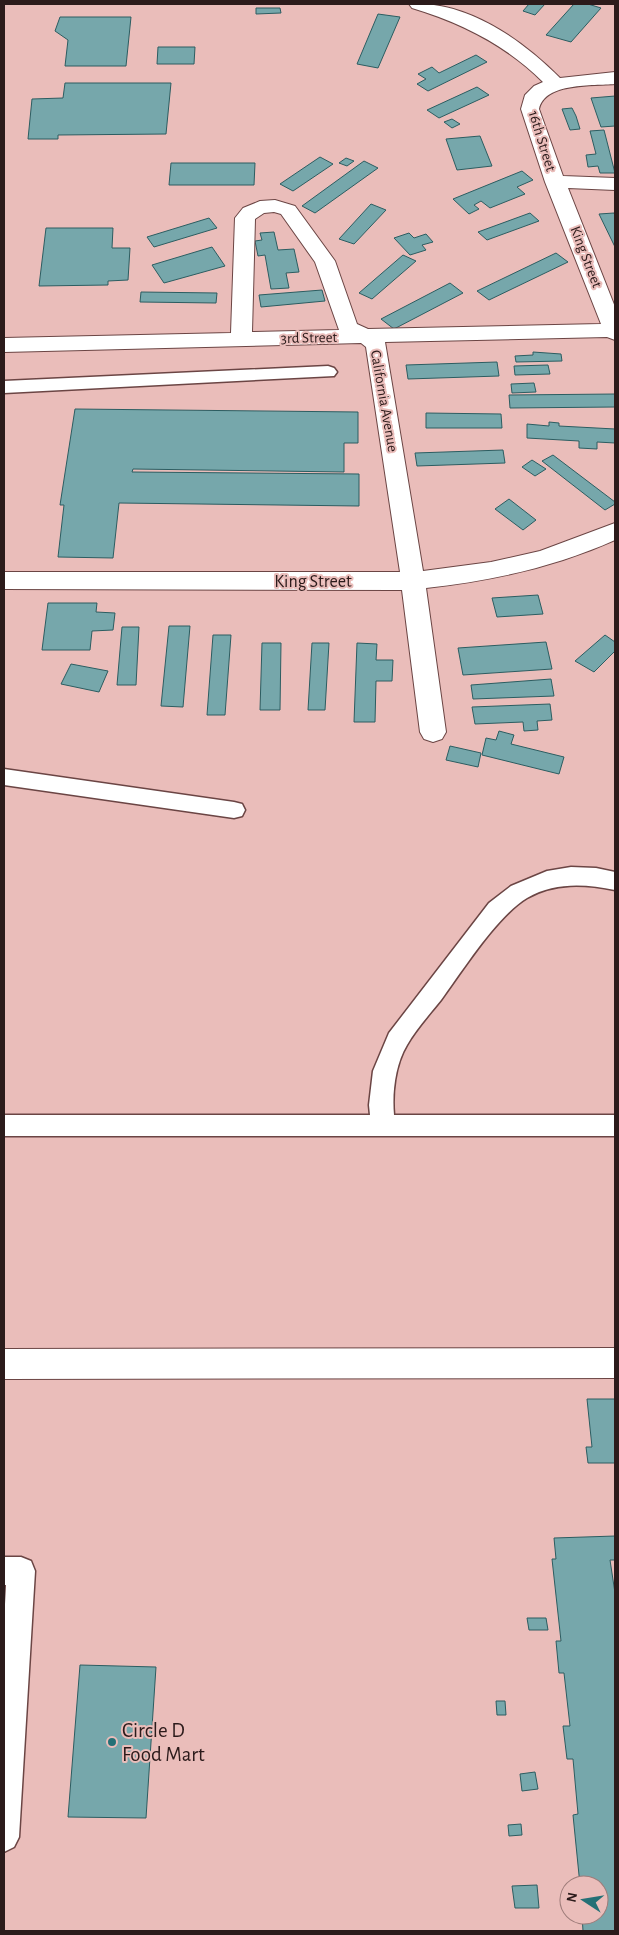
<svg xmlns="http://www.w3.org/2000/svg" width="619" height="1935" font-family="'Alegreya Sans',sans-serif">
<rect width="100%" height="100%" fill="#eabdba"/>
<path fill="#76a7ab" stroke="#2c5d61" d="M529 4H545L535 15 523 11Z
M574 4H588L601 8 571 42 546 35Z
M256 8H280L281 13 256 14Z
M378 14 400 17 378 68 357 64Z
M60 17H131L126 66H65L68 40 55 31Z
M158 47H195L194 64H157Z
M476 55 487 62 428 91 417 84 426 79 418 74 432 67 439 73Z
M65 83H171L166 134 58 135V139H28L32 99 63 98Z
M477 87 489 95 439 118 427 110Z
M615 96V126L601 127 591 98Z
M572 108 576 116 580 129 570 130 562 109Z
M452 119 460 124 452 128 444 122Z
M604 130 615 173H600L598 166 588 167 586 155 596 154 590 131Z
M480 136 492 166 457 170 446 139Z
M320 157 333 164 293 191 280 184Z
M346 158 354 161 347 166 339 163Z
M364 161 378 168 315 213 302 206Z
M171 163H255L254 185H169Z
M522 171 533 180 517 187 525 194 490 208 481 201 474 205 479 209 469 214 453 199Z
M371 204 386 210 354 244 339 239Z
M530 213 539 221 487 240 478 232Z
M614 213 615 216V247L599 214Z
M209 218 217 228 154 247 147 237Z
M46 228H113L112 248H130L128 280 108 281V285L39 286Z
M274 232 278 250 294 249 299 272 286 273 289 288 271 289 265 255 258 256 255 241 262 240 260 233Z
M409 233 414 238 426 234 433 242 422 245 426 250 410 255 394 238Z
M212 247 225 266 164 283 152 265Z
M556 253 568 262 489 300 477 291Z
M403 255 416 261 372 299 359 293Z
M450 283 463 293 394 329 381 319Z
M322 290 325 301 261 307 259 295Z
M141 292 217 293 216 303 140 302Z
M533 352 561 354 562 361 516 362 515 356 533 355Z
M497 362 499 376 408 379 406 365Z
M548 365 550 374 515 375 514 366Z
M534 383 536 392 512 393 511 384Z
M615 394V407L510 408 509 395Z
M75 409 358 412V443H344V472L133 469 132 472 359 474V506L119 503 113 558 58 557 64 505H60Z
M426 413 501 414 502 428H426Z
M549 422 559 423V426L615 429V443L597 442V449L579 448V441L527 438V424L549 426Z
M503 450 505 463 417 466 415 453Z
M553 455 615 502V504L605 510 542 461Z
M532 460 546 469 535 476 522 467Z
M509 499 536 520 523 530 495 509Z
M538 595 543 614 497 617 492 598Z
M48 603H97L96 612 115 613 113 630 92 631 90 650H42Z
M169 626H190L183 707 161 706Z
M122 627H139L136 685H117Z
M213 635H231L225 715H207Z
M605 635 615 642V651L594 672 575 661Z
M546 642 552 669 463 675 458 648Z
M262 643H281L280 710H260Z
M312 643H329L325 710H308Z
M357 643 377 644 376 660H393L392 681H376L375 722H354Z
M71 664 108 671 99 692 61 684Z
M551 679 554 696 473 699 471 685Z
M550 704 552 720 537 721 538 730 524 731 523 722 475 724 472 707Z
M499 731 514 735 511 744 564 757 559 774 482 755 486 738 496 740Z
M450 746 481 753 478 767 446 760Z
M587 1399H615V1463H588L586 1447H592Z
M615 1536V1560H610L615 1593V1931H583L582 1915H599V1885H580L573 1815 578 1814 573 1759H567L563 1726H570L564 1673H559L556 1641H561L552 1559H556L554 1538Z
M527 1618H546L548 1630H529Z
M80 1665 156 1667 146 1818 68 1817Z
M496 1701H505L506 1715H497Z
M535 1772 538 1789 522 1791 520 1774Z
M521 1824 522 1835 509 1836 508 1825Z
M537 1885 539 1908H515L512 1886Z"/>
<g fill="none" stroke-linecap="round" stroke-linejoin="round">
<defs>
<path id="lane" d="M328 366 334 368 337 372 334 376 4 393V381Z
M4 769 234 802 242 804 245 810 242 816 234 818 4 785Z
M571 867 596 868 615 872V890C585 884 555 882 527 898 497 916 463 970 441 1000 430 1014 416 1029 407 1045 395 1065 392 1093 394 1115H615V1136H4V1115H370L369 1105 373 1071 389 1033 489 903 511 886 547 871Z
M4 1557H21L31 1561 35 1571 19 1837 14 1847 4 1852V1623L6 1585H4Z"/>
<path id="street" d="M409 4C466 0 521 39 560 78L615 72V84C593 86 545 82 539 109L563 176 615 178V190L568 188 615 307V340L607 337 385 342 423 571 491 562 540 551 615 523V540C555 567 491 581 426 588L446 732 442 739 433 742 424 739 420 732 402 590 4 589V572H400L366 347 361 343 4 352V338L231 333 235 218 243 208 260 201 275 200 295 206 335 261 357 324 368 329 601 324 545 182 521 109 525 95 534 86 543 82C506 45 462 23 412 8ZM274 212 281 214 315 262 339 330 252 332 255 219 264 213Z
M615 1348V1378L4 1379V1349Z"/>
</defs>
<use href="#lane" stroke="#6b4544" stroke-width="3"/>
<use href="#street" stroke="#6b4544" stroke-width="2"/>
<use href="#lane" fill="#fff" fill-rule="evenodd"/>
<use href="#street" fill="#fff" fill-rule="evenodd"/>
</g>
<circle fill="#257076" stroke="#eabdba" stroke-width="2" cx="112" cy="1742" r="5"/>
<g text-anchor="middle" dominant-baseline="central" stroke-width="4" stroke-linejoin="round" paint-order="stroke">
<g font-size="15" fill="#2c1b1b" stroke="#eabdba">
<text transform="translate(542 141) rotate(73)">16th Street</text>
<text transform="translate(586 257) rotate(69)">King Street</text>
<text transform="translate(309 338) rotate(-1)">3rd Street</text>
<text transform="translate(384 401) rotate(80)">California Avenue</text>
</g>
<g font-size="18" fill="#2c1b1b" stroke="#eabdba">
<text x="313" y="582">King Street</text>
</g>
<g font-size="21" fill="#2c1b1b" stroke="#eabdba" text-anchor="start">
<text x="122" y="1730">Circle D<tspan x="122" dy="24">Food Mart</tspan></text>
</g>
</g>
<rect width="619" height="1935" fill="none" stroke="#2c1b1b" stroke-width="10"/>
<g transform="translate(584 1900) rotate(282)"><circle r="24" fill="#eabdba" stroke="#9e7c7a"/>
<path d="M0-4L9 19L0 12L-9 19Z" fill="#257076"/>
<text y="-8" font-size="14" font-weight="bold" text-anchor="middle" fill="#2c1b1b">N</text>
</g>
</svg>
